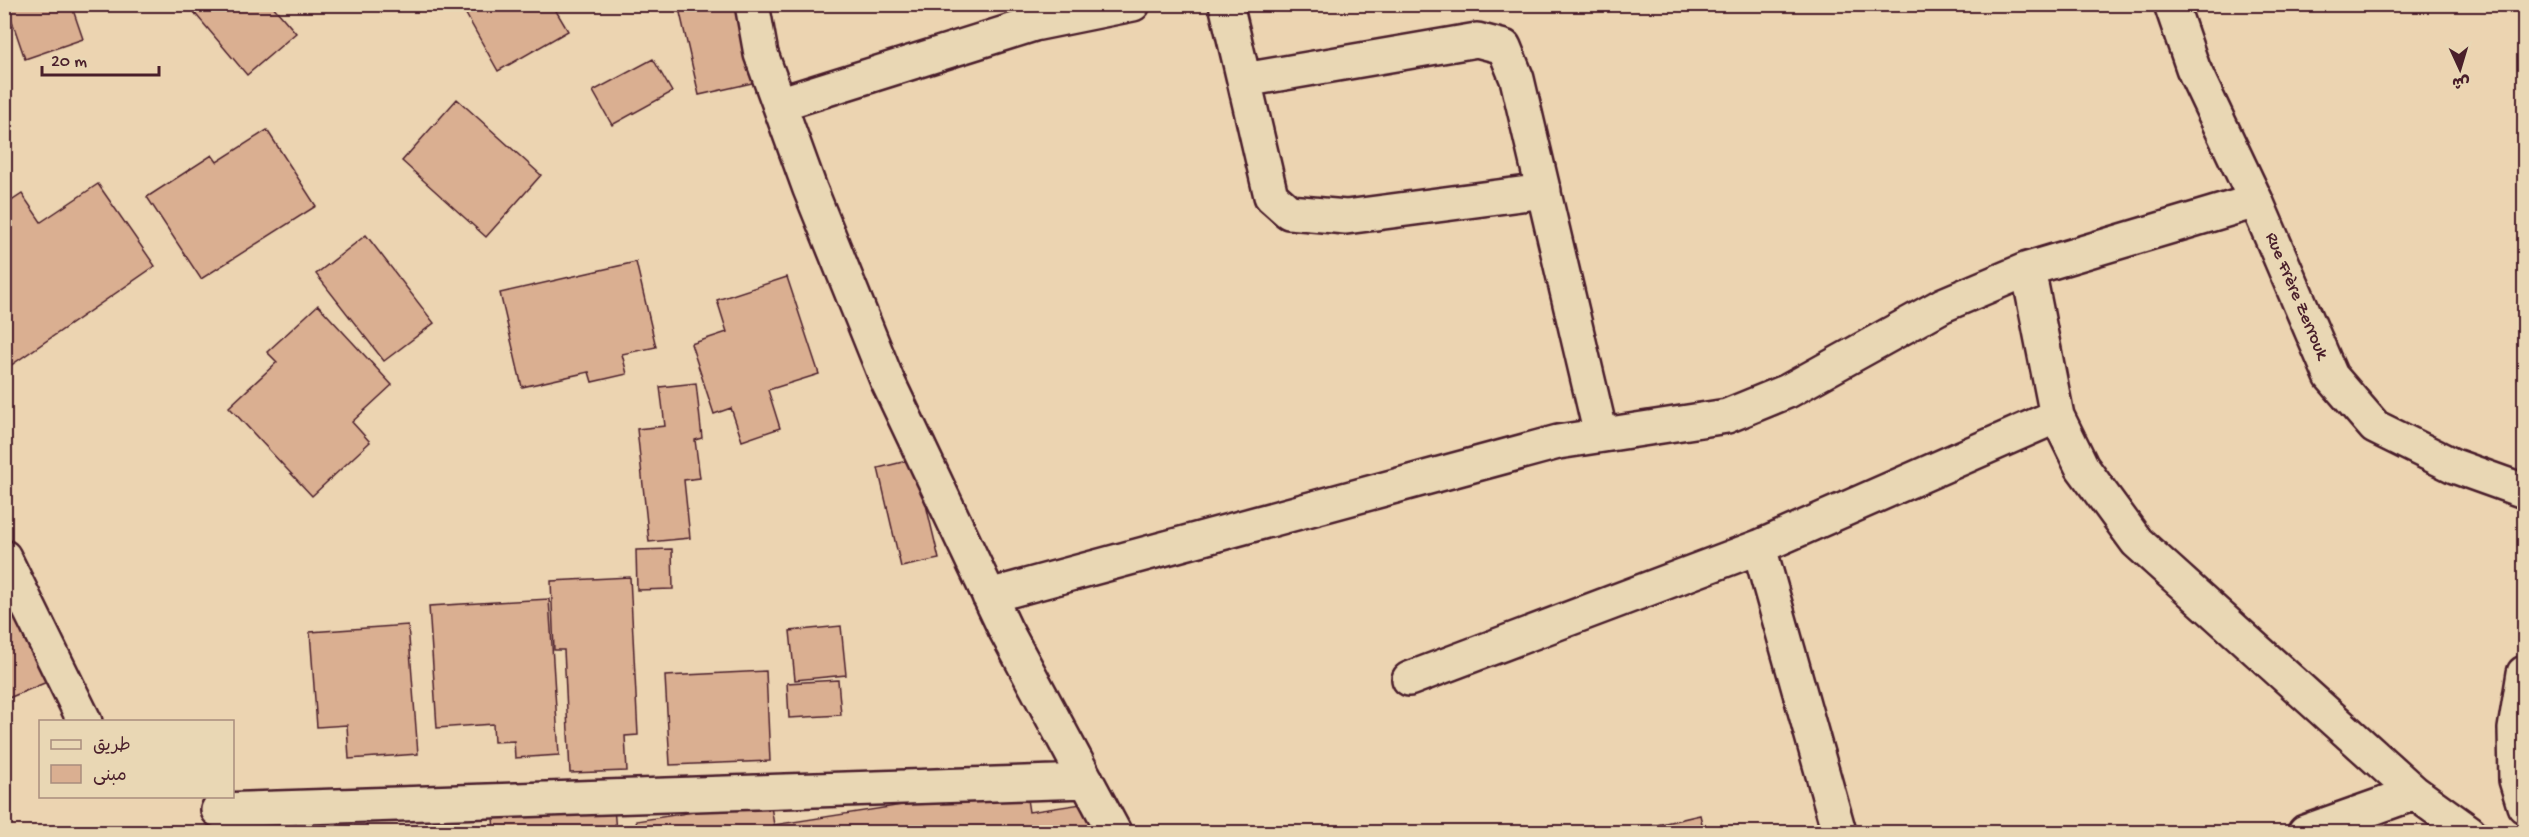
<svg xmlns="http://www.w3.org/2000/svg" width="2529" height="837" font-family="'Gochi Hand','Playpen Sans Arabic',sans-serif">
<rect width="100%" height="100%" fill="#ecd4b1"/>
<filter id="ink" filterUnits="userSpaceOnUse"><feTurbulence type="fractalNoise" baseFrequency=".0167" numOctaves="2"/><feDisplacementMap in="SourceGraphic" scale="12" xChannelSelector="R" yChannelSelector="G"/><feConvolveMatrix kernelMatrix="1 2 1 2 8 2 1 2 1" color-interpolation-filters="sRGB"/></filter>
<g filter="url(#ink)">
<path fill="#daaf91" stroke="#4a1f2b" stroke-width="1.5" d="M4 4H71L83 39 25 59 9 12 4 13Z
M187 4H271L296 33 247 75Z
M466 4H552L568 31 498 71 462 7Z
M678 4H744L761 81 699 95Z
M653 59 672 92 612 125 593 91Z
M457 99 541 175 486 237 402 161Z
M267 130 316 206 201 279 147 197 212 155 217 162Z
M98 184 155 266 4 370V206L22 194 41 222Z
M366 235 434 323 384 361 316 274Z
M636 262 656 347 622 354 627 374 592 382 589 372 522 387 500 293Z
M787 277 819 374 768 390 780 428 742 441 731 408 714 414 691 344 727 332 717 300Z
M318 305 392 385 352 422 370 442 312 496 229 407 277 362 267 352Z
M696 383 702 438 695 440 700 478 684 480 690 538 649 542 637 429 665 426 660 387Z
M915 459 939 559 901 567 878 468Z
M672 549 673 589 637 590 636 550Z
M4 562 54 679 4 700Z
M630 577 638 735 625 736 627 771 570 773 564 650H554L551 581Z
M549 599 559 755 515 758 514 741 494 742 493 724 437 728 429 606Z
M408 625 418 754 349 759 347 725 317 727 310 632Z
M841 626 846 675 795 680 790 631Z
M766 671 770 761 670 765 665 676Z
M838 680 841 715 789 718 787 683Z
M1025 786 1029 812 1088 803 1092 832H638L636 821 770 800 774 825Z
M614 807 616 832H494L493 816Z
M1700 815 1704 832H1627Z"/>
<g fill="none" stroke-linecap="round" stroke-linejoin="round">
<defs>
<path id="minor" d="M752 4 761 54 810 189 887 380 1005 629 1114 832
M1226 4 1244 80 1477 40 1504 47 1517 79 1601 435
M2171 4 2193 68 2256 201 2331 376 2375 427 2454 466 2524 491
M1244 80 1271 196 1289 212 1346 217 1544 191
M779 104 1034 24 1133 4
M2028 269 2057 416 2082 467 2137 542 2415 793 2469 832
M1759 547 1839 832
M4 557 85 722
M989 596 1558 442 1727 416 1788 391 1943 305 2028 269 2256 201
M2524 673 2515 729 2516 780 2524 806
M1409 679 1759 547 2057 416
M218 810 1087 781
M2305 832 2415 793"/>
</defs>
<use href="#minor" stroke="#4a1f2b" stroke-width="38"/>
<use href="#minor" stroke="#e9d7b4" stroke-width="33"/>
</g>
</g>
<g text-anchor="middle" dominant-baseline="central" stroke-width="4.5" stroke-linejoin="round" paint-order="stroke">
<g font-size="18" fill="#4a1f2b" stroke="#e9d7b4">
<text transform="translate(2296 296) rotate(67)">Rue Frère Zerrouk</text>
</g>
</g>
<rect width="2529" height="837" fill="none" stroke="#e9d7b4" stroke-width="24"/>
<rect x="12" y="12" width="2505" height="813" fill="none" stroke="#4a1f2b" stroke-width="2" filter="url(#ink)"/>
<rect x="39" y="720" width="195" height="78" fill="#e9d7b4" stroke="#a98d7d" stroke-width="1.5"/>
<rect x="51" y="740" width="30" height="9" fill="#e9d7b4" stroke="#a98d7d" stroke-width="1.5"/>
<text x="93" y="750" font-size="18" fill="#4a1f2b">طريق</text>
<rect x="51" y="765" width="30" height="18" fill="#daaf91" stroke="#a98d7d" stroke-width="1.5"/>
<text x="93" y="780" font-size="18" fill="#4a1f2b">مبنى</text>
<g transform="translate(2460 69) rotate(176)" stroke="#e9d7b4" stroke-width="4.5" paint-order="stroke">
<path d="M0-4.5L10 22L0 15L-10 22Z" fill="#4a1f2b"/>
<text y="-9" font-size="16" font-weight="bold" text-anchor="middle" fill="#4a1f2b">ش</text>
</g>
<path d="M42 66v9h117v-9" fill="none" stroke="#4a1f2b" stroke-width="3"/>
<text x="51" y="66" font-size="18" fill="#4a1f2b" stroke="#e9d7b4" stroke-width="4.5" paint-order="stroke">20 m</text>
</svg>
